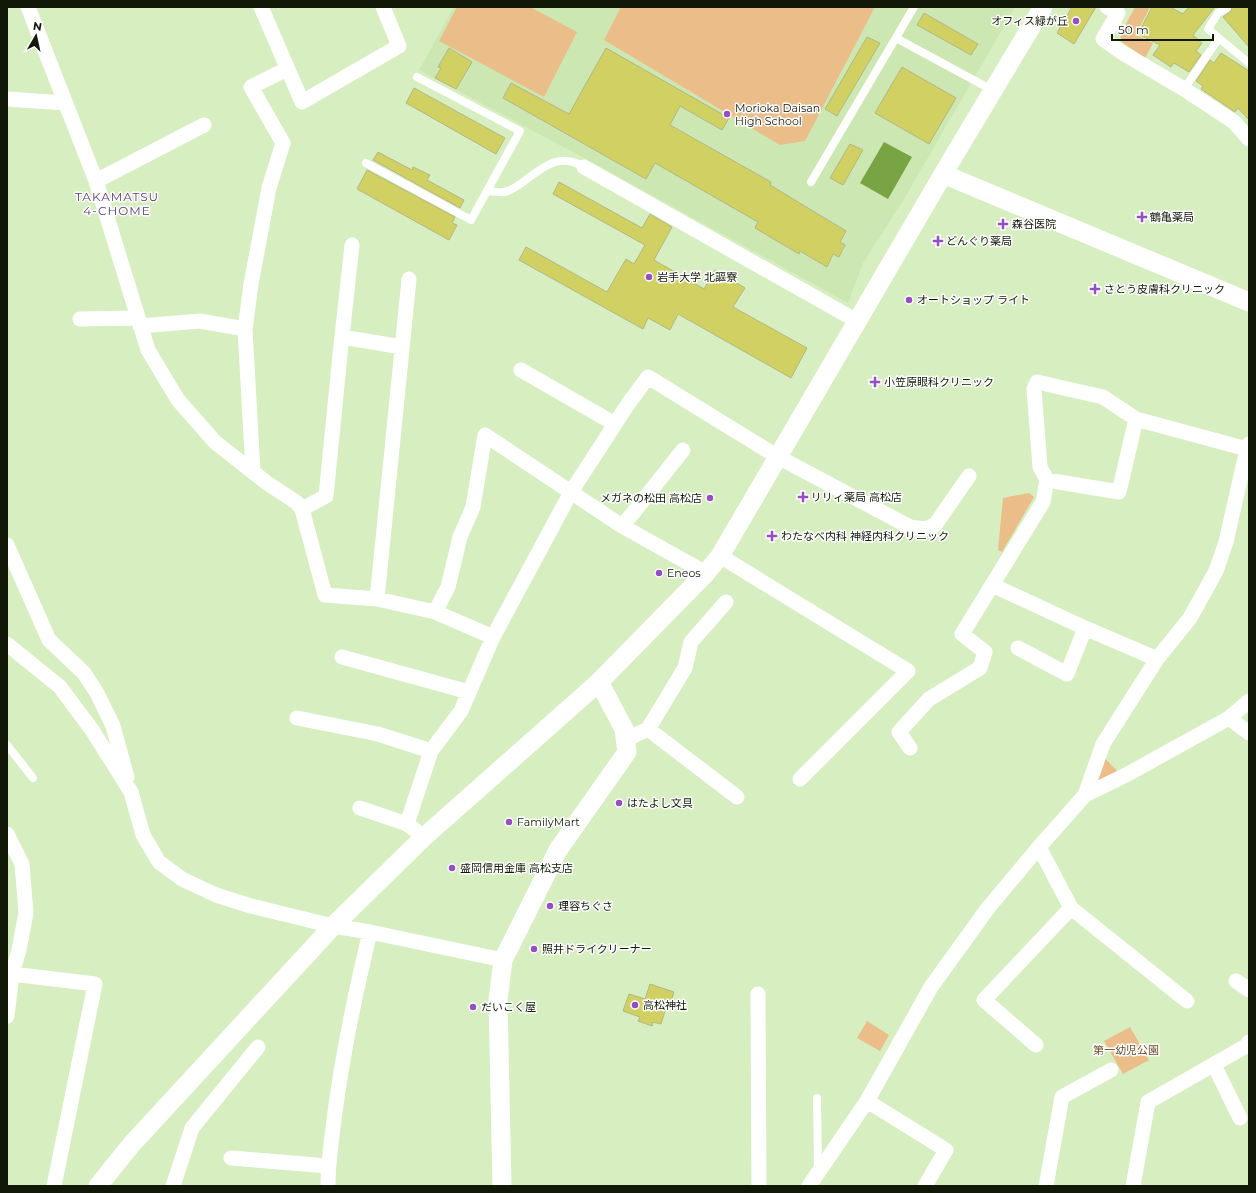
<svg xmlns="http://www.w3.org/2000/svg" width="1256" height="1193" font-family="Montserrat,'Noto Sans JP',sans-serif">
<rect width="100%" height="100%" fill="#d6eec0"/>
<path fill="#cce7b1" d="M454 7H1015L904 199 863 263 848 303 584 158 419 70Z"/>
<path fill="#ebbd88" d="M457 7H530L577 32 544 97 439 41Z
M621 7H875L805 141 780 145 604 40Z
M1135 7H1150L1136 35 1153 43 1145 58 1122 42 1120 35Z
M1029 493 1034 497 1002 552 998 550 1003 498Z
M1104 757 1118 772 1097 782Z
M867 1021 889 1035 880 1051 857 1038Z
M1130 1027 1149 1060 1123 1074 1104 1041Z"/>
<path fill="#79a444" d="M884 142 912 157 888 199 860 183Z"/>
<path fill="#d0d162" stroke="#b4b685" d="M1072 7H1096L1074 44 1057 33Z
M1152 7H1170L1183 14 1189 7H1215L1193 35 1202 43 1196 51 1201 55 1189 72 1174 63 1171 67 1153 55 1160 45 1138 34Z
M1232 7H1249V47L1223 17 1231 11Z
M924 13 978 44 971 55 917 25Z
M867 37 880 43 837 116 825 109Z
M449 48 472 62 456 89 435 78 441 68 438 67Z
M606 48 729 118 722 130 680 106 670 125 771 182 770 185 846 231 840 242 845 245 839 257 833 254 827 267 800 251 799 254 755 228 758 222 655 163 646 179 503 98 511 83 569 114Z
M1221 53 1249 71V120L1238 108 1235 112 1201 89 1203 86 1196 81 1210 60 1214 63Z
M902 67 956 98 929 144 875 113Z
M414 88 505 138 496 154 406 103Z
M850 144 863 150 843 185 830 178Z
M378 152 412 170 413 167 430 175 427 180 464 200 460 208 373 160Z
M367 170 455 217 452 223 457 225 449 240 357 189Z
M559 182 642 228 650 214 672 227 654 260 704 289 715 270 745 288 733 307 807 348 791 378 678 314 670 330 648 318 643 329 519 260 526 247 607 292 626 259 634 264 645 245 553 194Z
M650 984 674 992 670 1005H667L661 1024 653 1022 652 1026 638 1021 640 1017 623 1011 629 994 645 999Z"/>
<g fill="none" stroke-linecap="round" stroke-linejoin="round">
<path stroke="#fff" stroke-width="8" d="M1226 7 1227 8 1218 13 1208 29 1249 63
M896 38 994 91
M1184 89 1219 38
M366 163 471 220 520 131 417 77
M811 182 914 7
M488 191C493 191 499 193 504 192 511 191 517 186 523 182 543 167 559 152 584 167
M7 745 33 778
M817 1098 818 1169"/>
<path stroke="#fff" stroke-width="15" d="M28 7 96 181 148 350 178 400 215 442 267 483 296 502 302 509 325 595 377 599 435 612 493 637 461 711 431 751 407 824 424 837
M261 7 302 102 399 46 383 7
M1107 7 1118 13 1103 39 1121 52 1184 89 1234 122 1249 139
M7 99 65 103
M584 167 857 321
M96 181 204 125
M80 319 138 318
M140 326 200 321 245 329
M342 337 402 347
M521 370 615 424
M253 472 245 329 251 284 269 188 283 143 251 87 287 69
M1047 480 1119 492 1136 419
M302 509 326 496 340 355 352 245
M622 526 633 513 683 450
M7 545 49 640 84 673 97 693 113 726 127 777
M720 556 908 671 800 779
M992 585 1085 628
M377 599 409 279
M435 612 448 587 460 537 473 507 485 435 622 526 706 573
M493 637 571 492 628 404 648 377 778 457 910 527 925 529 935 525 969 476
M7 644 60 687 92 730 131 792 143 835 159 862 182 879 216 895 251 906 333 926 370 932 503 960
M1018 648 1067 674 1085 628 1157 659
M342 657 469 692
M297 718 378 734 431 751
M1229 718 1249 733
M648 729 737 797
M625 740 648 729 685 668 691 642 726 602
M910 748 899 732 929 699 980 668 985 652 962 634 1043 502 1047 480 1040 467 1034 389 1037 382 1103 397 1136 419 1247 449
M1085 795 1103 744 1157 659 1190 618 1216 571 1226 542 1247 449 1249 444
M360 808 407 824
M7 834 22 864 26 913 19 950 12 974 7 1016
M1039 847 1071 908 1187 1001
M12 974 95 984 54 1186
M1236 981 1249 990
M758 994 759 1186
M1036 1045 984 1000 1071 908
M1214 1065 1240 1118
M867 1101 946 1150 925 1186
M231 1158 328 1166
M173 1186 192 1128 258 1047
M328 1186C328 1164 331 1142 334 1120 342 1056 355 994 370 932
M809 1186 867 1101 931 987 988 908 1039 847 1085 795 1126 775 1229 718 1249 701
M1046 1186 1062 1097 1111 1070
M1133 1186 1148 1102 1246 1046 1249 1042"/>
<path stroke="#fff" stroke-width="19" d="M943 174 1249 302
M98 1186 131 1145 333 926 424 837 599 682 706 573 720 556 952 159 1043 7
M502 1186 498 1000 503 960 558 850 627 752 624 729 599 682"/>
</g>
<g fill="#954fc3" stroke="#fff" stroke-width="1.5">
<circle cx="1076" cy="21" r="4"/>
<circle cx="727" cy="114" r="4"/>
<path d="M1140 211h4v4h4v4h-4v4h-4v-4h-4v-4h4z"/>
<path d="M1001 218h4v4h4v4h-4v4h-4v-4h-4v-4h4z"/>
<path d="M936 235h4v4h4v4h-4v4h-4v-4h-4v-4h4z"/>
<circle cx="649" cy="277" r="4"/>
<path d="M1093 283h4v4h4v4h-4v4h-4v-4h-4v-4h4z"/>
<circle cx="909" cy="300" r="4"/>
<path d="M873 376h4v4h4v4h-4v4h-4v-4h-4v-4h4z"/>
<path d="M801 491h4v4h4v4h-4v4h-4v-4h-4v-4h4z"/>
<circle cx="710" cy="498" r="4"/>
<path d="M770 530h4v4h4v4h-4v4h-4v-4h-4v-4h4z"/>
<circle cx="659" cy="573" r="4"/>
<circle cx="619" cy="803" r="4"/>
<circle cx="509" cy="822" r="4"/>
<circle cx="452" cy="868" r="4"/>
<circle cx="550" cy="906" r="4"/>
<circle cx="534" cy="949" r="4"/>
<circle cx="635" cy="1005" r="4"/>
<circle cx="473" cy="1007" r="4"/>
</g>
<g text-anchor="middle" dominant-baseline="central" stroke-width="3" stroke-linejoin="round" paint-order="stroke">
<g font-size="11" fill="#111808" stroke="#fff" text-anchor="start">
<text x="1068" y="21" text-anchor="end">オフィス緑が丘</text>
<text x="735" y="108">Morioka Daisan<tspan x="735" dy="13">High School</tspan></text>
<text x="1150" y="217">鶴亀薬局</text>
<text x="1012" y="224">森谷医院</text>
<text x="946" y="241">どんぐり薬局</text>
<text x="657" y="277">岩手大学 北謳寮</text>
<text x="1104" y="289">さとう皮膚科クリニック</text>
<text x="917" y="300">オートショップ ライト</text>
<text x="884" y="382">小笠原眼科クリニック</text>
<text x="811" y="497">リリィ薬局 高松店</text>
<text x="702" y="498" text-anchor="end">メガネの松田 高松店</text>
<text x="781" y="536">わたなべ内科 神経内科クリニック</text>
<text x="667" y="573">Eneos</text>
<text x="627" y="803">はたよし文具</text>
<text x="517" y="822">FamilyMart</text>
<text x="460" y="868">盛岡信用金庫 高松支店</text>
<text x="558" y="906">理容ちぐさ</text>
<text x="542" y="949">照井ドライクリーナー</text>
<text x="643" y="1005">高松神社</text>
<text x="481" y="1007">だいこく屋</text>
</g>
<g font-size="11" fill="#6c4d29" stroke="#fff">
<text x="1126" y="1050">第一幼児公園</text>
</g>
<g font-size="12" letter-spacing="1" fill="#5d3b75" stroke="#fff">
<text x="117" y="196">TAKAMATSU<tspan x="117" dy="14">4-CHOME</tspan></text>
</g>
</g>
<rect width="1256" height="1193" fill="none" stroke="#111808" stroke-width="16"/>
<g transform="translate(36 36) rotate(9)" stroke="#ffffff" stroke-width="3" paint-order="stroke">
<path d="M0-3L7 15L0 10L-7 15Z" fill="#111808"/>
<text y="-6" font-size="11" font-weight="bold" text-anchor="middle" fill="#111808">N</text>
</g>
<path d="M1112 34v6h101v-6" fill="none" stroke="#111808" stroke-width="2"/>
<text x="1118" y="34" font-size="12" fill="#111808" stroke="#ffffff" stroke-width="3" paint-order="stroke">50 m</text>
</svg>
